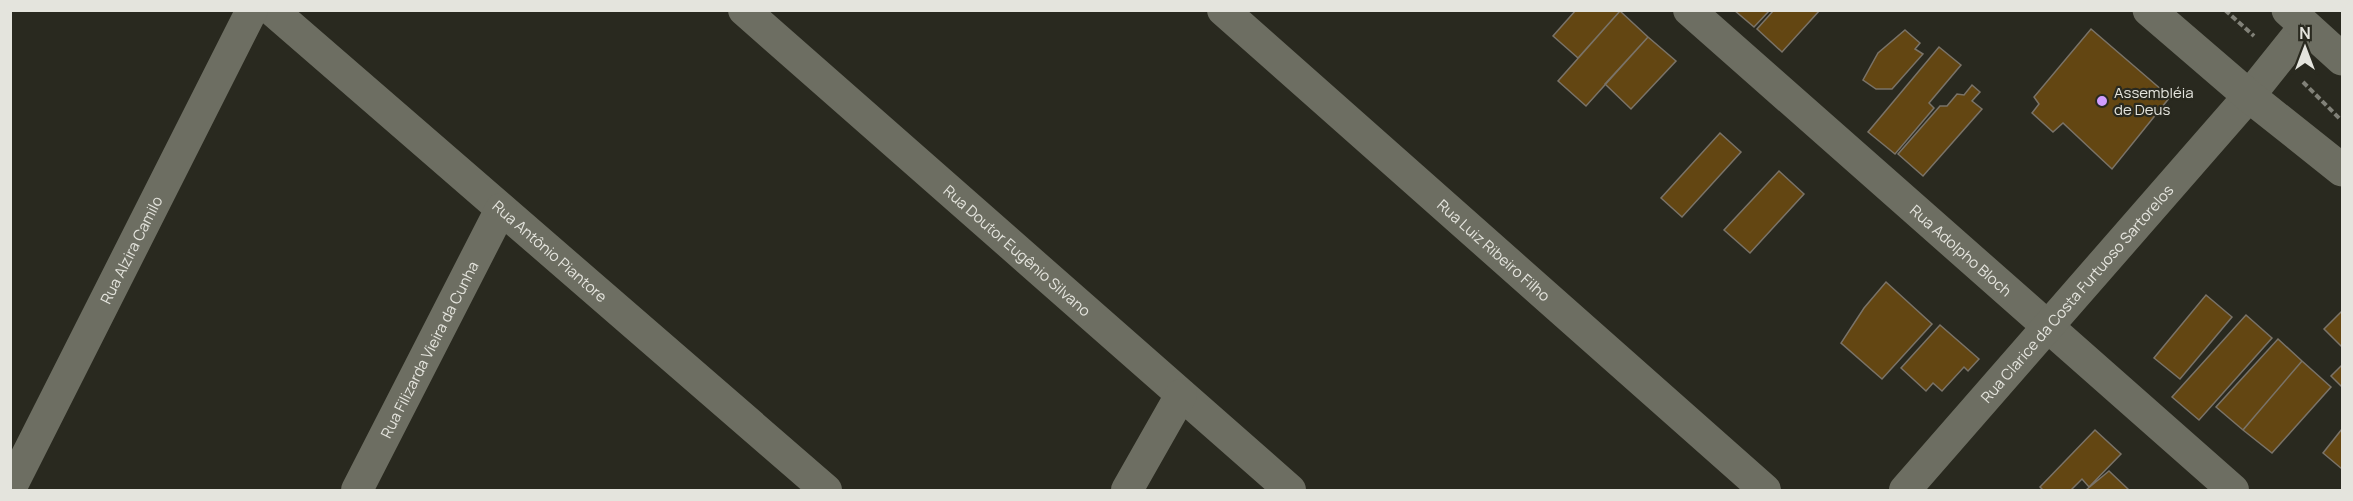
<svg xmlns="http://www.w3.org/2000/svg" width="2353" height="501" font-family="Manrope,sans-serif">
<rect width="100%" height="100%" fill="#29291f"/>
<path fill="#634612" stroke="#7a7368" stroke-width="1.5" d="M1576 10 1620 11 1578 58 1553 36Z
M1734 10H1770L1754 27Z
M1774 10H1820L1782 52 1757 29Z
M1620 11 1648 37 1586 106 1558 81Z
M2091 29 2170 97 2112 169 2063 123 2053 132 2032 113 2039 104 2034 97Z
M1905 30 1920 43 1915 49 1923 54 1892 89H1876L1863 80 1878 53Z
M1648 37 1676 61 1631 109 1605 84Z
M1939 47 1961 65 1929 103 1934 108 1895 154 1868 132Z
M1972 85 1980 92 1972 101 1982 109 1923 176 1898 154 1940 106H1947L1957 94 1964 95Z
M1720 133 1741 152 1682 217 1661 198Z
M1779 171 1804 194 1750 253 1724 230Z
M1886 282 1932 324 1882 379 1841 343 1864 308Z
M2206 295 2232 317 2180 379 2154 358Z
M2342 311V347L2324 329Z
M2246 315 2272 338 2199 420 2172 397Z
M1940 325 1979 359 1968 371 1964 367 1942 391 1933 383 1926 391 1901 368Z
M2278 339 2302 361 2243 430 2216 407Z
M2302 361 2331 387 2272 453 2243 430Z
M2342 365V387L2331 376Z
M2342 429V469L2323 453Z
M2095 430 2121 454 2089 487 2082 479 2071 490H2043L2040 487Z
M2109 471 2129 490H2086Z"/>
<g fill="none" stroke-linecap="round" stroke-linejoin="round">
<path stroke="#818178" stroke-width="4" stroke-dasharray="6 3" stroke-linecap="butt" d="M2225 10 2254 36
M2303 82 2340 119"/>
<g stroke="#6d6e62" stroke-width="32">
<path id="s1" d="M272 10 826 490"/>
<path id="s2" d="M744 10 1290 490"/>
<path id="s3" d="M1223 10 1765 490"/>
<path id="s4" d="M1689 10 2233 490"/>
<path id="s5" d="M10 489 252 10"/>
<path id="s6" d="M357 490 501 209"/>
<path d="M1127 490 1181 395"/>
<path id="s7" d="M1905 490 2249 96 2305 26"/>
</g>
<path stroke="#6d6e62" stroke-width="33" d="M2149 10 2249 96 2342 170
M2288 10 2342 59"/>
</g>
<circle fill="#d09dfe" stroke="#29291f" stroke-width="2" cx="2102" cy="101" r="6"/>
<g text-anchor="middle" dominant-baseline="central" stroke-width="4.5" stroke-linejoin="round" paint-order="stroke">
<g font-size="15" fill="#e4e4dd" stroke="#29291f" text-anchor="start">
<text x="2114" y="92">Assembléia<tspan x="2114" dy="17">de Deus</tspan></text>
</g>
<g font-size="15" fill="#e4e4dd" stroke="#29291f">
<text stroke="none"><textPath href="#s5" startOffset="268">Rua Alzira Camilo</textPath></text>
<text stroke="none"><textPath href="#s3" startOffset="362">Rua Luiz Ribeiro Filho</textPath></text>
<text stroke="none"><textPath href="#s1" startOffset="368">Rua Antônio Piantore</textPath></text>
<text stroke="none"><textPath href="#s2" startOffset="364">Rua Doutor Eugênio Silvano</textPath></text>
<text stroke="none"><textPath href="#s4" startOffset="363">Rua Adolpho Bloch</textPath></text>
<text stroke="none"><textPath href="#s7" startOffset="261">Rua Clarice da Costa Furtuoso Sartorelos</textPath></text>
<text stroke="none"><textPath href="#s6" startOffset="158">Rua Filizarda Vieira da Cunha</textPath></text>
</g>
</g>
<rect width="2353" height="501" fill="none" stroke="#e4e4dd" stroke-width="24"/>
<g transform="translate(2305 48)" stroke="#29291f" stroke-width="4.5" paint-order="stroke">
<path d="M0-4.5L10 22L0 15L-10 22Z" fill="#e4e4dd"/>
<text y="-9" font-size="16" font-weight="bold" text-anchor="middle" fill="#e4e4dd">N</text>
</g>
</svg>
